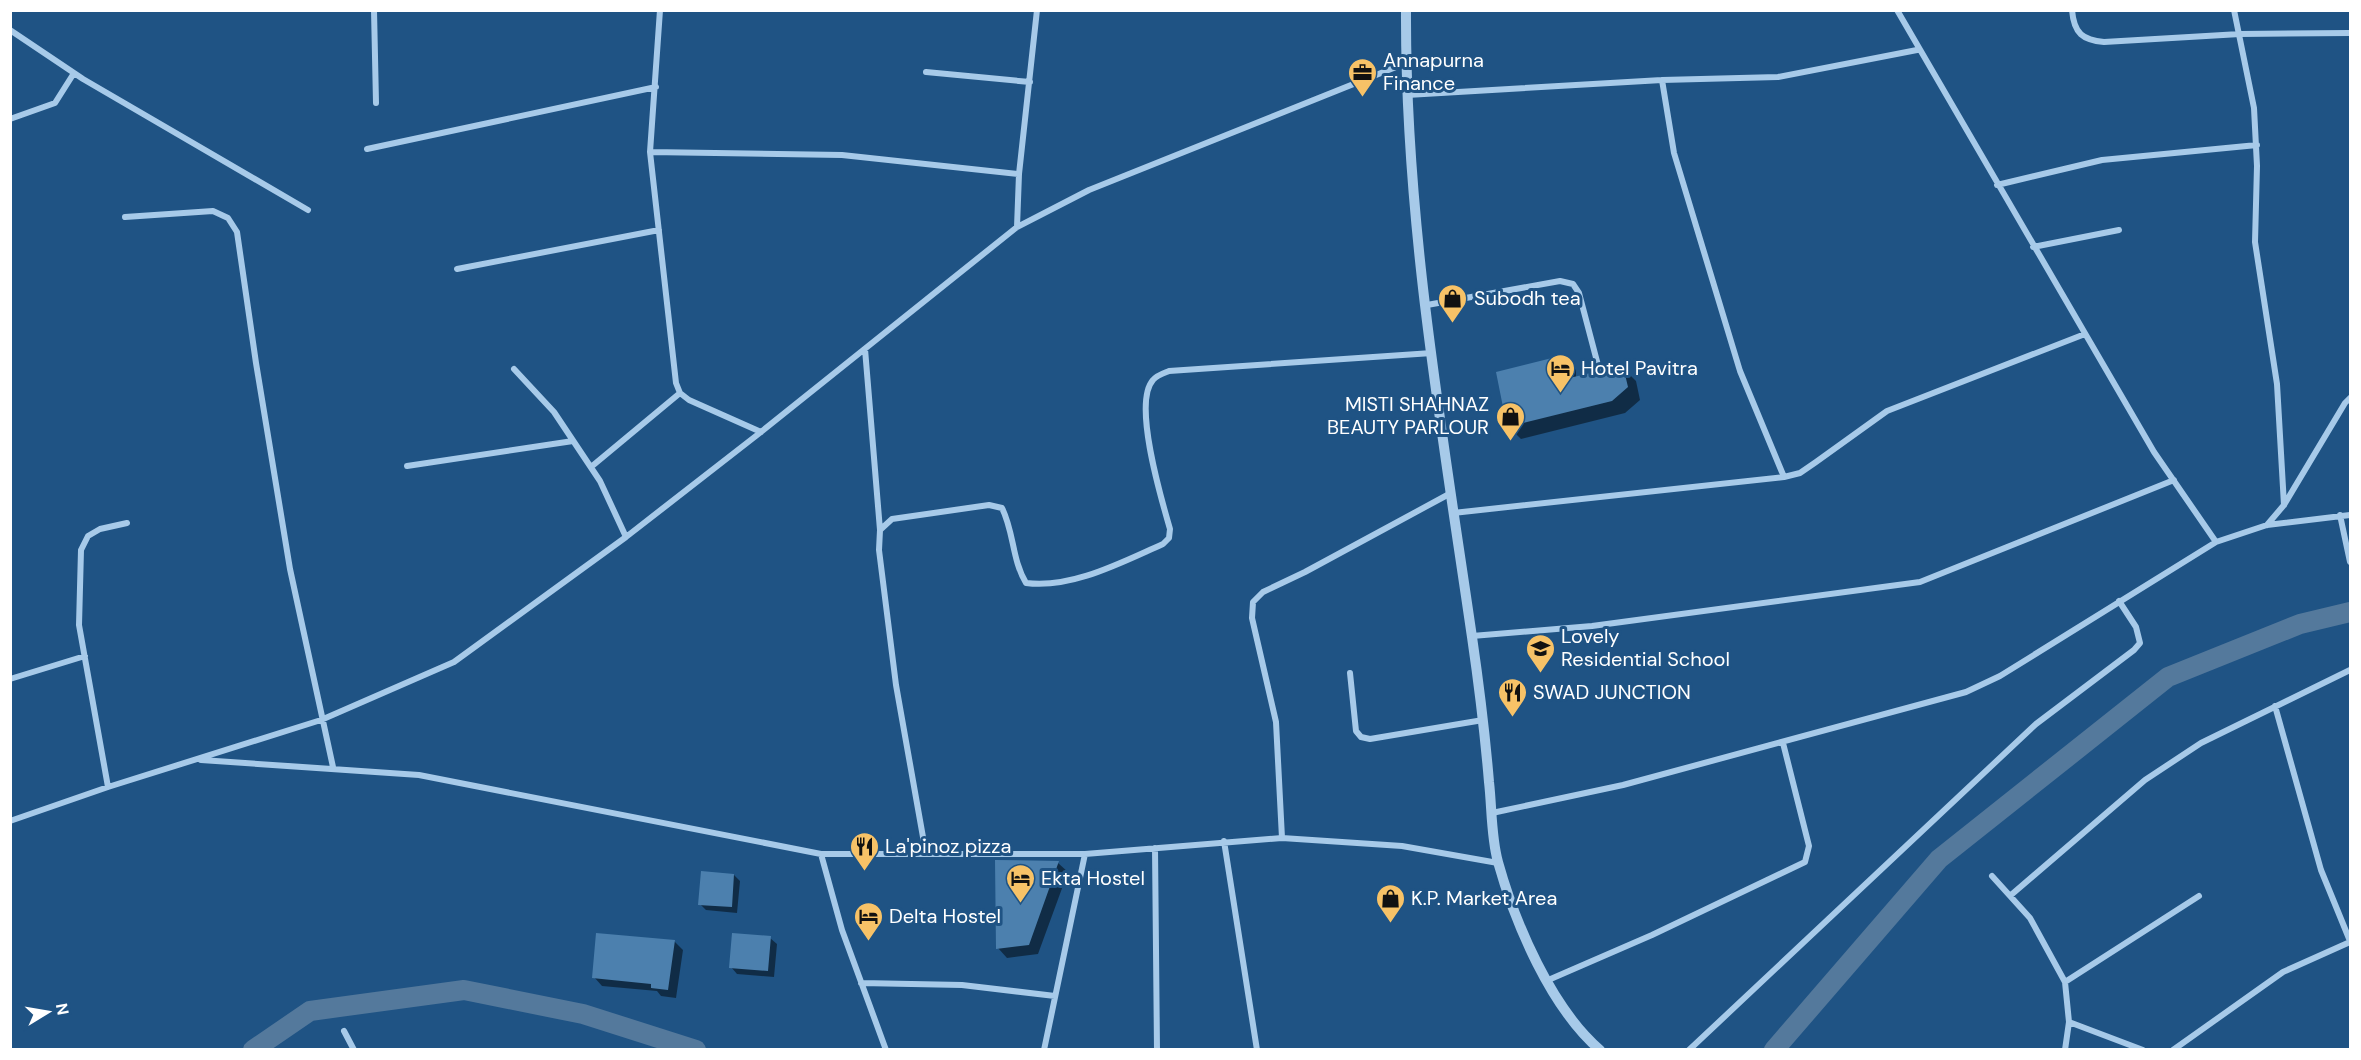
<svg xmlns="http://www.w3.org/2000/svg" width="2361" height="1060" font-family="'DM Sans',sans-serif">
<rect width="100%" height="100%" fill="#1f5384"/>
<path fill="#0007" d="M1563 357 1576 370V378L1600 376 1623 368 1636 381 1640 400 1625 413 1521 439 1508 426Z
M997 862 1058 863 1068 872 1038 954 1007 958 998 948Z
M734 875 740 881 737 913 706 910 700 904Z
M770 938 777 944 774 977 737 974 731 967Z
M674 941 683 950 676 998 661 996 657 991 602 986 594 977Z"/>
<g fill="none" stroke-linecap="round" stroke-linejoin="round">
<path stroke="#54799c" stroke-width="20" d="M253 1050 310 1011 464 990 583 1014 696 1050
M1774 1050 1939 859 2168 677 2300 624 2350 612"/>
</g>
<path fill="#4c80ae" d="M1564 355 1565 379 1595 372 1600 374 1604 370 1623 366 1628 387 1612 401 1507 427 1496 372Z
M995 860 1059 861 1029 945 996 949Z
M701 871 734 874 732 907 698 905Z
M596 933 675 940 668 990 651 988V984L592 978Z
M732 933 771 936 768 971 729 968Z"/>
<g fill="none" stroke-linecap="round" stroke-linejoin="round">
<path stroke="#a7cae9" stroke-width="6" d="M374 10 376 103
M660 10 650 152 676 383 680 393 689 400 761 432
M1897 10 2154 452 2216 542 2267 525 2350 515
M2072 10C2074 34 2083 40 2104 42L2240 34 2350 33
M2234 10 2254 108 2257 166 2255 242 2277 384 2284 505
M10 30 83 79 308 210
M926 72 1030 82
M1662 80 1674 153 1740 371 1784 477
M1407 95 1662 80 1778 77 1917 50
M10 119 55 103 74 73
M367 149 656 87
M650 152 842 155 1019 174
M1997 185 2102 160 2257 145
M125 217 213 211 228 218 237 232 256 363 290 569 333 767
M1017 227 1019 174 1037 10
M2033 247 2119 230
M457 269 659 230
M1427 305 1560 281 1573 284 1579 293 1599 369
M865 349 880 530
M514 369 554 412 600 481 626 537
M407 466 573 441
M591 467 680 393
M1453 513 1784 477 1800 473 1816 462 1887 411 2085 334
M2340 515 2350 562
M2267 525 2284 505 2345 403 2350 398
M1472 636 1592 626 1920 582 2174 480
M1350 673 1356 731 1361 737 1370 739 1483 720
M10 679 85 656
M2275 706 2321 870 2350 941
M201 760 419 775 821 854H1085L1282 838 1402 846 1498 863
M108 787 79 625 81 550 88 536 100 529 127 523
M1492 813 1623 785 1966 692 2000 676 2216 542
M10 821 108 787 321 720 454 662 626 537 761 432 1017 227 1089 190 1406 63
M1282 838 1276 722 1252 618 1253 602 1263 592 1305 572 1451 493
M1224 841 1257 1050
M1155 848 1157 1050
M821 854 842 930 886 1050
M926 854 896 685 879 550 880 530 892 519 989 505 1002 508C1014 532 1012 560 1026 583 1072 589 1122 562 1163 544L1169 538 1170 529C1162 501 1132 403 1153 380 1157 375 1164 373 1169 371L1432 353
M1992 876 2030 918 2065 982 2069 1022 2065 1050
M2011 895 2145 780 2201 743 2350 670
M1546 981 1652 935 1805 862 1809 846 1783 743
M2065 982 2199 896
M861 983 962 985 1055 996
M2069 1022 2143 1050
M344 1031 354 1050
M1044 1050 1085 854
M1689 1050 2036 724 2134 650 2140 643 2136 627 2119 601
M2173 1050 2283 972 2350 942"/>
<path stroke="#a7cae9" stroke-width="10" d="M1406 10C1405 221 1442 430 1472 637 1479 685 1485 734 1489 782 1492 808 1491 837 1498 862 1515 923 1551 1008 1600 1050"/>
</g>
<defs>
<symbol id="office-pin" viewBox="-11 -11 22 30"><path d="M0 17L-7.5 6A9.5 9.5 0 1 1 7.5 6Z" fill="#f7c267" stroke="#1f5384"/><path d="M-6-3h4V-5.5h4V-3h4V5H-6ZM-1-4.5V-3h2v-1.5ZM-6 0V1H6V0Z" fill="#111"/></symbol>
<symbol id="shop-pin" viewBox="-11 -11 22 30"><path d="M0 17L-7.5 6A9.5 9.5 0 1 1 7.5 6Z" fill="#f7c267" stroke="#1f5384"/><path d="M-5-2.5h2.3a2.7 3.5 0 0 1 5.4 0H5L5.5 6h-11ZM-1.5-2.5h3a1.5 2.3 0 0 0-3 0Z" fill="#111"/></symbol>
<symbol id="hotel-pin" viewBox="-11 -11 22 30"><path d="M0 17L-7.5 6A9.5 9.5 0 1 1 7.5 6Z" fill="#f7c267" stroke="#1f5384"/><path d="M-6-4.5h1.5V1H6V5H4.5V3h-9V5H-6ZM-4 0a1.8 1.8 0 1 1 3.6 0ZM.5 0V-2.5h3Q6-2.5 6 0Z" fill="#111"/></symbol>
<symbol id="school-pin" viewBox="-11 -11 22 30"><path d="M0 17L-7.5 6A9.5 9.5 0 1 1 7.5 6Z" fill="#f7c267" stroke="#1f5384"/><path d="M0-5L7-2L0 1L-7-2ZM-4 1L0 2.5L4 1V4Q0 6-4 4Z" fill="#111"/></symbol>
<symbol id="restaurant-pin" viewBox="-11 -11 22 30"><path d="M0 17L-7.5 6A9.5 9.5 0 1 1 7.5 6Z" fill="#f7c267" stroke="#1f5384"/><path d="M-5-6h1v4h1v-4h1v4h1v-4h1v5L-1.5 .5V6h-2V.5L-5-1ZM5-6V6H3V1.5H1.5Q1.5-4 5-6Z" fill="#111"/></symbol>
</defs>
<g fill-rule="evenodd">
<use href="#office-pin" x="1346" y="56" width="33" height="45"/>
<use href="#shop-pin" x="1436" y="282" width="33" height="45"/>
<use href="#hotel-pin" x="1544" y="352" width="33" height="45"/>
<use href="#shop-pin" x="1494" y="400" width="33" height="45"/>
<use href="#school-pin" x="1524" y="632" width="33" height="45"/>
<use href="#restaurant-pin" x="1496" y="676" width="33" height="45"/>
<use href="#restaurant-pin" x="848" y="830" width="33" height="45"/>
<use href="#hotel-pin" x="1004" y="862" width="33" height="45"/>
<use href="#shop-pin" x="1374" y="882" width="33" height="45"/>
<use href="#hotel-pin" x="852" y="900" width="33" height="45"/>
</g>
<g text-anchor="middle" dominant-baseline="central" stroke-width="6" stroke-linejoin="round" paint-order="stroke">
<g font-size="20" fill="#fff" stroke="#1f5384" text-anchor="start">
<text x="1383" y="60">Annapurna<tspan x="1383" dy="23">Finance</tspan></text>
<text x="1474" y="298">Subodh tea</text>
<text x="1581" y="368">Hotel Pavitra</text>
<text x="1489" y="404" text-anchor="end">MISTI SHAHNAZ<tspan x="1489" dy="23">BEAUTY PARLOUR</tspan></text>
<text x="1561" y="636">Lovely<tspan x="1561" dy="23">Residential School</tspan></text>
<text x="1533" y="692">SWAD JUNCTION</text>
<text x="885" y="846">La'pinoz pizza</text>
<text x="1041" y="878">Ekta Hostel</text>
<text x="1411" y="898">K.P. Market Area</text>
<text x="889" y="916">Delta Hostel</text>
</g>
</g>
<rect width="2361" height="1060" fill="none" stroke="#ffffff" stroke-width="24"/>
<g transform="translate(48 1012) rotate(79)" stroke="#1f5384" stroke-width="4.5" paint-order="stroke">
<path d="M0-4.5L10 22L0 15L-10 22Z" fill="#ffffff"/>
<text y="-9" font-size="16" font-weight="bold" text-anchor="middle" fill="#ffffff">N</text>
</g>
</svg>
